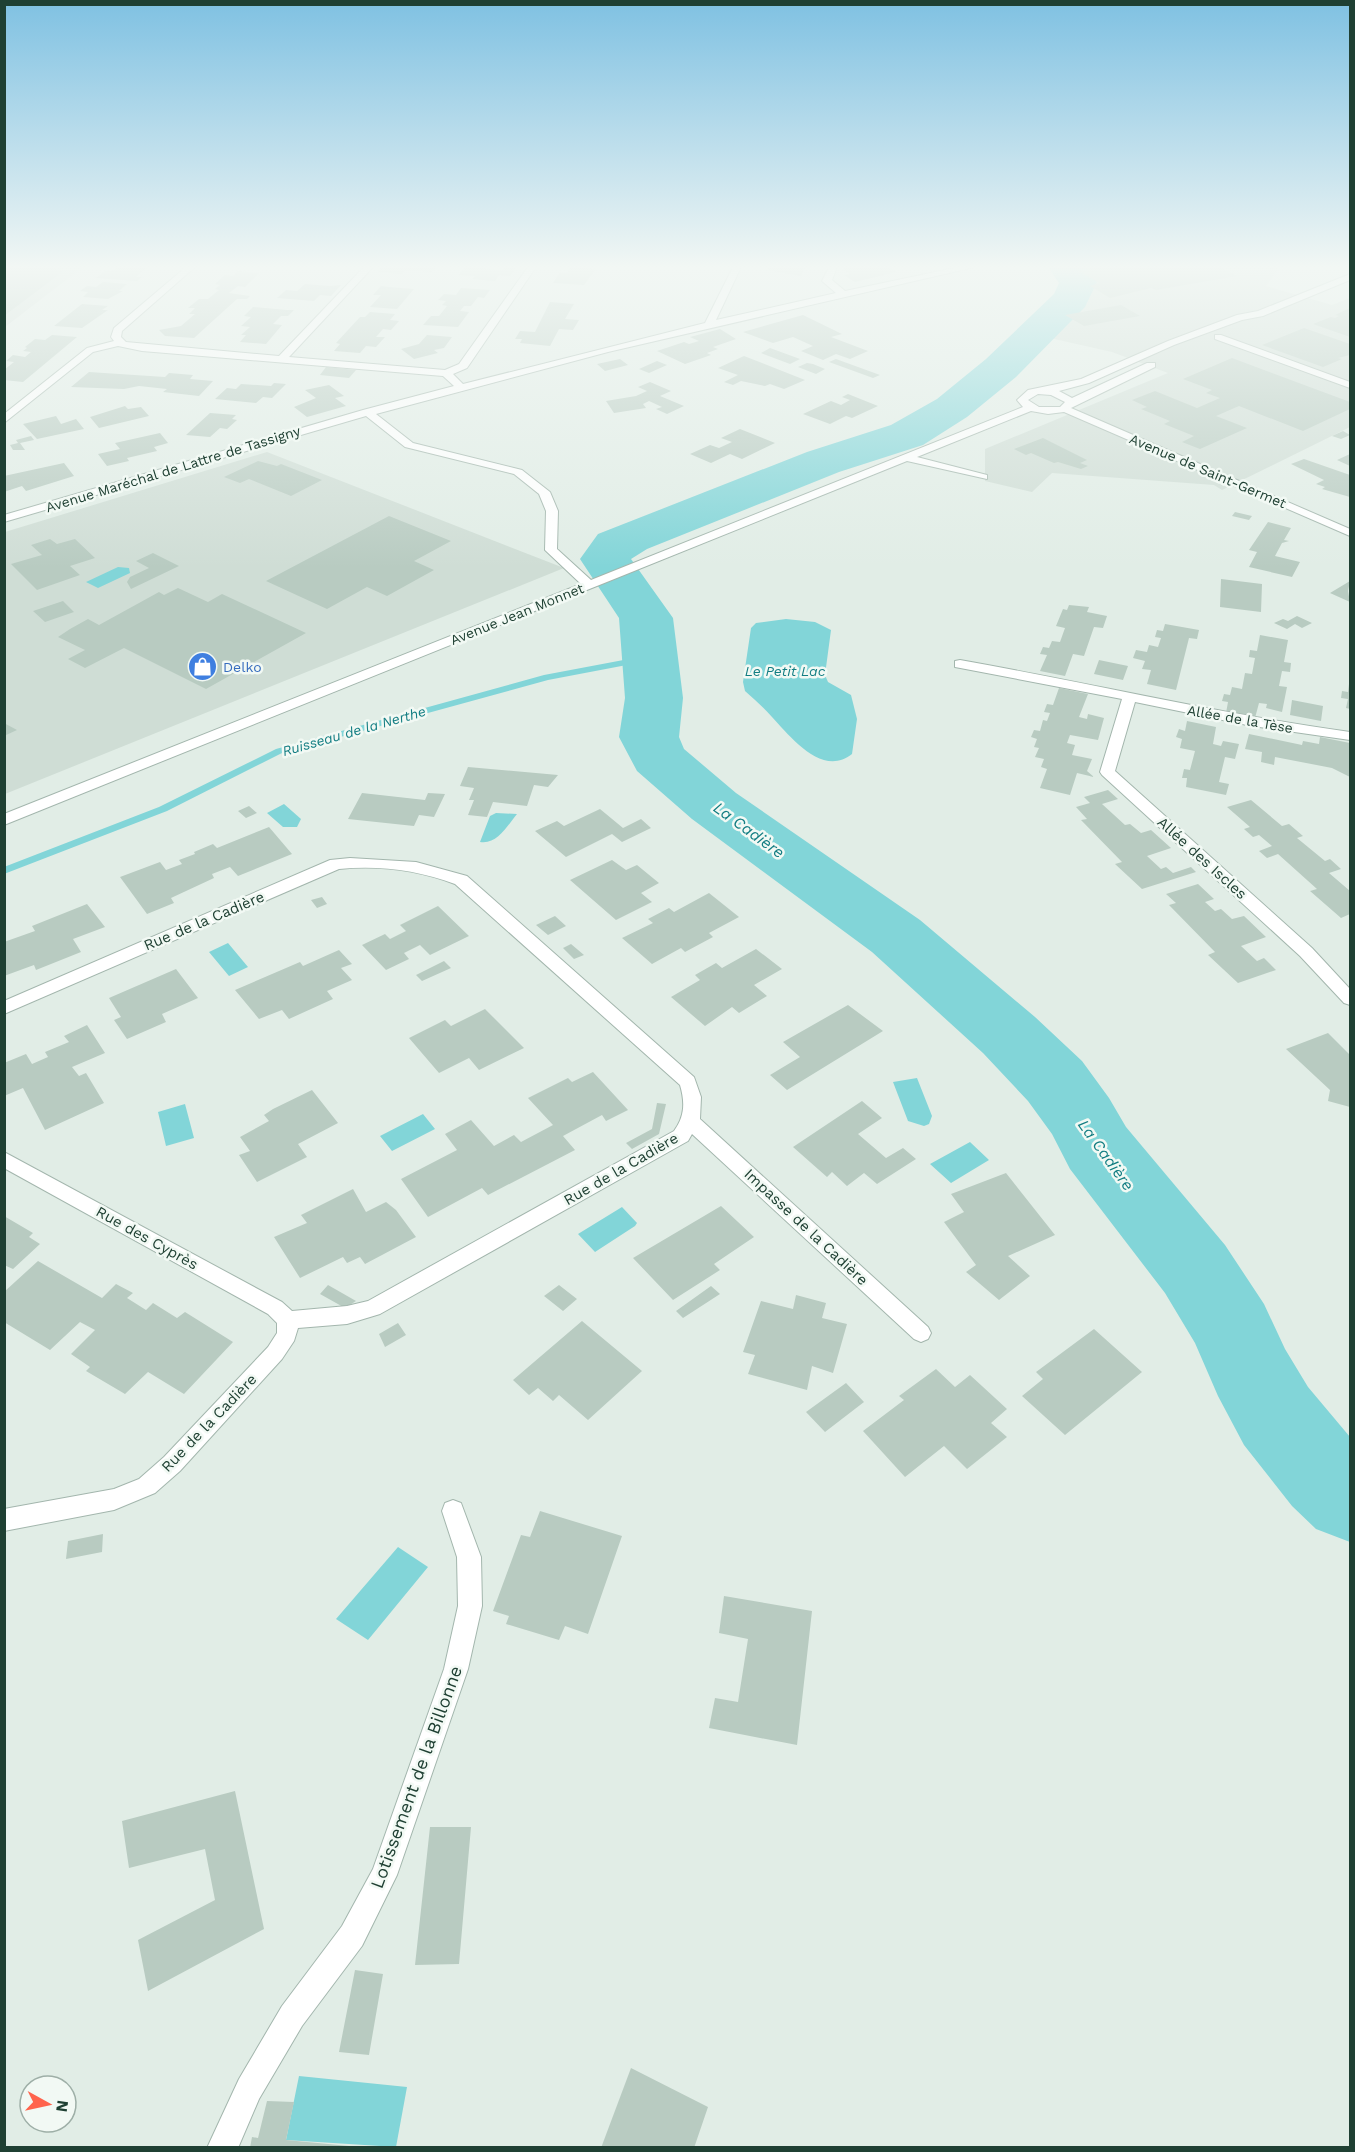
<svg xmlns="http://www.w3.org/2000/svg" width="1355" height="2152" font-family="'Work Sans',sans-serif">
<rect width="100%" height="100%" fill="#e1ede6"/>
<path fill="#cfddd5" d="M5 267H83L5 327Z
M1069 267H1280L1266 286 1332 305 1350 298V427L1222 490 1214 485 1052 473 1032 492 985 481V449L1168 373 1112 352 1041 336 1083 283Z
M267 452 564 568 5 794V532Z"/>
<path fill="#82d5d8" d="M118 567 129 568 130 573 98 588 86 582Z
M786 619 815 622 831 630 825 675 828 682 851 695 857 719 852 754C822 778 790 736 772 717 764 708 754 699 745 691L743 682 751 628 756 623Z
M284 804 301 819 297 827H283L267 813Z
M496 813 517 814C507 826 497 845 480 842L490 816Z
M228 943 248 967 229 976 209 952Z
M917 1078 932 1116 929 1124 924 1126 908 1121 893 1082Z
M185 1104 194 1138 166 1146 158 1112Z
M423 1114 435 1129 392 1151 380 1136Z
M970 1142 989 1160 951 1183 930 1164Z
M622 1207 637 1223 635 1226 595 1252 578 1234Z
M398 1547 428 1567 368 1640 336 1619Z
M299 2076 407 2087 396 2147 286 2140Z"/>
<g fill="none" stroke-linecap="round" stroke-linejoin="round">
<path fill="#82d5d8" fill-rule="evenodd" d="M650 655 653 656V660L548 680 282 753 167 811 4 874V867L159 807 276 749 544 675Z"/>
<path fill="#82d5d8" fill-rule="evenodd" d="M1048 267H1085L1097 282 1085 307 1016 377 967 417 923 445 839 472 647 549 631 559 673 618 683 698 679 737 684 749 736 793 920 920 1035 1017 1082 1061 1109 1098 1126 1127 1225 1245 1264 1304 1285 1349 1308 1387 1350 1437V1542L1316 1529 1292 1506 1244 1445 1218 1396 1195 1343 1165 1293 1070 1169 1052 1134 1028 1101 983 1053 872 952 692 819 637 771 619 737 625 698 619 618 580 559 598 534 807 452 891 425 937 399 986 359 1054 294 1059 283Z"/>
</g>
<path fill="#b8cbc1" d="M4 267H34L65 270 4 316Z
M118 267H148L136 277H142L137 281 96 278 105 271H113Z
M382 267 397 268 436 267 432 272 406 270 402 274 378 272Z
M465 267 502 270 505 267H517L510 276 499 275 495 281 472 279 475 276 459 275Z
M570 267 596 269 584 285 553 283 560 272 567 273Z
M769 267H805L801 276 767 270Z
M853 267H888L896 272 855 282 844 275 850 274 842 269Z
M1087 267H1220L1237 276 1156 290 1151 288 1110 298 1090 286 1099 283 1079 271 1090 269Z
M238 271 259 273 245 287 238 286 229 293 250 296 247 299H237L194 338 165 336 159 330 181 326 195 314H189L195 308H188L199 299H208L219 290 215 289 220 285 215 284 225 275 233 276Z
M103 282 127 284 119 291H123L108 299 83 297 88 292 80 291 87 286 96 287Z
M305 284 330 286 341 285 331 296 320 295 314 301 277 298 286 290 297 291Z
M381 286 389 287 414 289 397 309 370 307 381 295H373Z
M461 288 490 290 484 298 478 297 471 306H464L460 311 469 312 458 327 423 325 431 316H439L447 306 442 305 446 301 438 300 444 294 456 295Z
M550 302 574 304 565 319 579 320 573 330 559 329 550 346 520 343 522 339H515L520 331 535 332Z
M82 304 108 306 102 310H108L82 328 54 326Z
M1121 305 1140 316 1084 326 1065 315Z
M253 307 287 310H294L288 316H281L273 324 282 325 266 344 240 342 246 335H241L250 327 241 326 251 317 244 316Z
M1350 308V337L1313 324 1331 317 1335 318 1339 316 1335 315Z
M370 312 395 314 390 320 399 321 391 330 383 329 376 337H385L376 347 366 346 360 353 334 351 340 344 336 343 360 317H365Z
M803 315 842 334 831 337 868 351 850 359 836 354 823 360 801 351 813 346 793 337 773 343 743 332Z
M1304 328 1350 344V355L1338 358 1342 359 1323 367 1262 345Z
M720 329 736 339 713 347 718 349 707 353 711 355 685 364 657 351 684 342 689 344 699 341 690 337Z
M52 335 77 337 23 382 4 380V370L14 362 6 361 13 355 25 357 31 352 23 351 27 348 25 347 35 339 45 340Z
M427 335 452 337 444 348 434 350 438 353 414 359 401 349 419 344Z
M770 348 800 359 790 364 761 353Z
M744 356 805 380 784 389 770 384 765 386 741 381 733 385 724 382 738 375 718 368Z
M1232 358 1350 402V409L1303 431 1239 406 1216 416 1247 428 1200 449 1182 442 1194 436 1164 424 1170 421 1141 409 1147 407 1132 400 1155 391 1197 408 1220 398 1206 393 1212 390 1183 379Z
M620 359 628 365 605 371 597 364Z
M836 359 880 375 873 378 829 362Z
M657 361 667 365 649 373 639 369Z
M807 363 813 364 825 369 816 374 798 367Z
M326 367 356 370 349 378 320 375Z
M89 372 165 377 169 373 193 375 190 379 213 381 199 396 163 392 167 389 139 386 124 389 71 387Z
M650 382 671 391 660 396 684 406 667 414 656 409 662 407 649 401 643 404 646 408 614 413 606 401 636 396 647 391 638 387Z
M274 383 286 384 272 398 263 397 256 403 215 399 227 388 236 389 241 384 271 386Z
M329 385 344 396 335 398 346 406 307 417 294 407 316 398 305 390Z
M848 394 878 406 852 418 846 416 830 424 803 414 831 401 841 405 850 400 842 397Z
M125 406 128 409 141 407 149 416 99 428 90 417Z
M210 413 236 415 232 419 237 420 227 429 220 428 210 437 186 435Z
M56 416 61 424 76 419 84 429 37 439 23 424Z
M740 429 775 443 742 459 730 454 711 463 690 454 710 445 719 448 732 442 721 438Z
M1343 431 1350 435 1341 439 1332 436Z
M160 433 168 443 154 447 157 451 127 458 129 461 107 466 98 454 120 449 115 443Z
M31 436 34 440 20 443 25 450H13L10 445 18 443 16 440Z
M1043 438 1087 460 1080 463 1088 466 1081 469 1058 462 1054 463 1031 453 1026 455 1014 449Z
M1350 454V466L1337 460Z
M1304 459 1350 475V497L1322 489 1325 487 1316 484 1324 480 1291 464Z
M258 461 277 466 281 464 322 480 291 496 249 479 240 483 224 477Z
M64 463 74 476 26 491 22 486 4 492V476Z
M1235 512 1252 516 1249 520 1232 516Z
M389 516 451 541 414 561 434 570 387 596 367 587 327 609 266 581Z
M1268 522 1291 528 1284 540 1289 541 1282 543 1275 556 1300 562 1292 577 1249 567 1257 552 1249 550Z
M50 539 57 544 75 539 95 558 70 566 80 575 37 590 11 564 42 555 31 545Z
M153 553 179 566 131 589 127 582 130 577 149 568 136 561Z
M1221 579 1262 584 1261 612 1220 607Z
M1350 581 1348 591 1350 602 1330 593Z
M178 588 208 602 222 594 306 633 206 689 124 648 85 668 68 659 85 650 58 637 70 629 88 619 99 625 159 592 164 595Z
M63 601 74 612 45 622 33 611Z
M1069 605 1089 607 1087 612 1107 616 1103 628 1094 627 1084 656 1073 654 1065 676 1040 671 1047 655 1040 654 1043 647 1049 648 1052 641 1060 642 1065 628 1056 626 1063 609 1067 610Z
M1297 616 1312 623 1302 628 1295 624 1287 629 1274 623 1283 619 1288 621Z
M1165 624 1199 630 1197 639 1189 638 1176 690 1147 684 1151 670 1142 669 1145 661 1133 658 1136 650 1147 652 1149 645 1158 647 1161 638 1155 637 1157 630 1163 631Z
M1260 635 1288 640 1284 662 1291 663 1290 672 1282 671 1279 686 1287 687 1282 712 1266 708 1267 704 1259 703 1255 718 1226 713 1228 702 1222 701 1224 694 1230 695 1232 687 1242 689 1245 673 1252 674 1255 658 1249 657 1250 650 1257 651Z
M1099 660 1128 666 1123 680 1094 674Z
M1349 684 1350 685V709L1346 708 1348 699 1341 698 1342 691 1348 692Z
M1059 688 1088 694 1079 717 1087 719 1088 714 1104 718 1098 740 1070 735 1067 743 1075 745 1072 755 1092 759 1087 771 1094 777 1077 773 1070 795 1040 788 1047 769 1041 767 1044 759 1035 757 1039 748 1034 747 1037 739 1031 737 1034 730 1040 731 1043 720 1047 721 1050 713 1044 712 1047 704 1053 705Z
M1292 700 1323 706 1321 721 1290 715Z
M1187 721 1216 727 1213 744 1221 746 1223 741 1239 744 1235 759 1225 757 1219 782 1229 784 1226 795 1186 787 1187 778H1182L1184 769 1190 770 1195 751 1180 748 1182 739 1176 737 1179 729 1185 731Z
M4 723 17 730 4 736Z
M1249 734 1302 745 1303 741 1319 744 1320 737 1350 743V777L1332 768 1275 757 1274 765 1261 762 1262 752 1245 749Z
M468 767 558 775 548 787 534 785 527 806 493 802 487 817 468 815 474 800H469L474 788 460 786Z
M1108 790 1118 799 1102 804 1125 825 1130 824 1141 833 1151 830 1171 848 1147 856 1161 869 1166 867 1173 873 1191 867 1196 872 1142 889 1115 864 1122 862 1081 820 1087 819 1076 807 1090 803 1084 797Z
M362 793 425 800 428 793 445 794 434 817 419 815 414 826 348 819Z
M1251 800 1282 826 1289 824 1303 836 1297 838 1325 861 1330 859 1341 869 1329 873 1350 891V914L1341 918 1310 891 1317 889 1278 854 1267 858 1259 851 1272 846 1259 835 1253 837 1244 829 1250 827 1227 807Z
M249 806 257 813 246 818 238 811Z
M600 809 623 828 641 819 651 828 622 842 612 834 566 857 535 831 557 821 564 826Z
M269 827 292 854 238 876 230 867 212 874 214 878 171 898 174 903 147 914 120 877 160 862 166 870 182 864 179 860 195 854 194 852 213 844 217 848Z
M612 860 626 870 637 865 659 883 641 893 652 902 616 920 570 880Z
M1198 884 1214 899 1205 902 1215 911 1221 909 1232 919 1244 916 1266 937 1241 946 1257 961 1264 958 1276 970 1238 983 1208 955 1215 952 1169 905 1176 903 1166 894Z
M709 893 739 917 709 933 713 937 685 952 681 948 652 964 622 938 653 923 648 919 669 908 674 912Z
M322 897 327 904 317 908 311 900Z
M87 904 105 927 73 939 81 952 36 970 34 965 4 976V942L35 931 32 926Z
M438 906 469 936 430 955 420 945 404 953 409 959 386 970 362 945 385 934 390 939 406 931 400 925Z
M555 916 566 926 548 935 536 925Z
M571 944 584 955 574 959 563 948Z
M756 949 782 969 754 985 767 996 739 1013 732 1007 705 1026 671 997 700 980 695 975 716 963 722 968Z
M339 950 352 964 341 968 352 980 327 991 333 999 289 1019 282 1010 259 1019 235 990 300 962 303 966Z
M444 961 451 968 422 981 416 975Z
M176 969 198 998 162 1014 166 1022 127 1039 114 1020 121 1017 109 998Z
M848 1005 883 1031 787 1090 770 1075 800 1057 783 1042Z
M485 1009 524 1048 479 1070 469 1058 439 1073 409 1038 445 1020 451 1026Z
M87 1025 105 1053 72 1067 79 1076 86 1073 104 1103 45 1130 23 1088 4 1096V1063L26 1054 32 1064 48 1057 45 1052 69 1042 64 1036Z
M1328 1033 1350 1055V1107L1328 1101 1330 1090 1286 1049Z
M593 1072 628 1110 606 1121 602 1115 563 1136 575 1150 488 1195 482 1188 428 1217 401 1179 457 1150 445 1134 471 1120 494 1146 514 1135 521 1142 553 1125 528 1098 568 1078 572 1082Z
M312 1090 338 1123 298 1144 307 1157 257 1182 239 1155 250 1151 240 1137 269 1121 264 1115 273 1109Z
M862 1101 882 1118 858 1134 886 1158 903 1148 916 1159 877 1184 864 1173 847 1186 832 1172 827 1177 793 1147Z
M657 1103 666 1104 659 1134 632 1149 626 1143 652 1129Z
M1006 1173 1055 1235 1008 1256 1030 1276 999 1300 966 1272 976 1265 944 1222 964 1212 951 1194Z
M353 1189 366 1212 386 1202 396 1210 416 1237 365 1264 360 1257 347 1263 343 1257 300 1278 274 1237 307 1223 301 1215Z
M721 1206 754 1237 714 1264 720 1270 673 1300 633 1258Z
M4 1216 33 1233 29 1237 40 1244 13 1269 4 1265Z
M38 1261 102 1298 116 1284 133 1293 127 1298 146 1310 153 1303 177 1318 185 1312 233 1342 184 1394 148 1372 125 1394 86 1371 90 1367 71 1354 95 1330 80 1322 50 1350 4 1322V1292Z
M328 1285 356 1301 345 1308 320 1294Z
M559 1285 577 1299 563 1311 544 1296Z
M711 1286 720 1294 683 1318 676 1311Z
M796 1295 826 1303 822 1318 847 1324 833 1373 812 1366 807 1390 748 1374 755 1355 743 1352 761 1301 793 1309Z
M582 1321 642 1371 588 1420 559 1395 553 1401 538 1388 529 1395 513 1380Z
M398 1323 406 1335 385 1347 379 1334Z
M1094 1329 1142 1372 1065 1435 1022 1396 1043 1379 1036 1372Z
M936 1369 955 1387 970 1375 1007 1409 991 1423 1007 1437 967 1469 944 1446 905 1477 863 1431 904 1400 899 1396Z
M846 1383 864 1402 825 1432 806 1412Z
M540 1511 622 1536 588 1634 565 1626 559 1640 506 1624 509 1616 493 1611 521 1535 530 1537Z
M103 1534 102 1552 66 1559 68 1541Z
M724 1596 812 1611 797 1745 709 1728 715 1698 738 1702 748 1639 719 1633Z
M235 1791 264 1929 148 1991 138 1940 215 1900 205 1849 129 1868 122 1821Z
M430 1827H471L459 1964 415 1965Z
M355 1970 383 1974 369 2055 339 2052Z
M631 2068 708 2107 694 2148H601Z
M267 2101 294 2102 286 2140 370 2148H250L252 2137 258 2138Z"/>
<g fill="none" stroke-linecap="round" stroke-linejoin="round">
<defs>
<path id="minor" d="M186 267H195L122 331 121 337 126 342 279 356 364 267H373L289 357 445 370 459 364 528 267H536L467 368 453 374 463 384 705 323 733 267H741L716 320 836 293 822 281 829 267H837L832 280 845 291 959 267H975L608 352 376 414 413 443 522 470 550 492 558 511 557 549 591 580 1023 407 1017 400 1028 390 1081 379 1168 341 1237 315 1258 311 1350 274V280L1263 316 1242 320 1174 345 1089 383 1059 391 1072 398 1147 363H1155V367L1071 408 1350 529V536L1064 412 1048 414 1031 411 917 457 987 475V479L907 461 4 825V814L581 584 545 550 546 511 539 494 514 474 405 447 366 416 4 522V515L363 410 454 386 443 376 142 351 118 346 93 352 4 423V414L87 348 114 341 111 337 114 328ZM1038 394 1051 395 1065 402 1060 407H1039L1028 400Z
M1215 335H1221L1350 382V388L1215 339Z
M960 660C1090 683 1219 714 1350 732V740L1252 726 1135 702 1115 771 1312 948 1350 989V1005L1344 1003 1300 956 1102 775 1100 772 1122 699 955 667V661Z
M350 858 416 862 467 876 694 1077 701 1097 700 1119 928 1327 931 1333 928 1339 921 1342 914 1339 692 1134 688 1141 380 1314 347 1324 298 1328 294 1341 282 1359 180 1471 155 1493 114 1510 4 1531V1509L114 1489 139 1479 164 1457 268 1347 277 1333V1323L268 1314 4 1168V1152L282 1302 292 1311 347 1306 368 1301 674 1131C685 1116 685 1102 680 1085L455 884C418 870 378 865 339 869L4 1014V1001L330 860Z
M453 1500 461 1503 481 1557 482 1606 468 1669 397 1875 362 1946 302 2026 259 2099 238 2148H207L239 2079 282 2006 342 1926 373 1869 444 1669 458 1606 457 1557 442 1511 445 1503Z"/>
</defs>
<use href="#minor" stroke="#a3b6ad" stroke-width="2"/>
<use href="#minor" fill="#fff" fill-rule="evenodd"/>
</g>
<linearGradient id="sky" x2="0" y2="1"><stop stop-color="#7fc1e2"/><stop offset="0.47" stop-color="#f2f7f4"/><stop offset="1" stop-color="#f2f7f4" stop-opacity="0"/></linearGradient>
<rect width="1355" height="568" fill="url(#sky)"/>
<defs>
<symbol id="shop-disc" viewBox="-11 -11 22 22"><circle r="9.5" fill="#3f7fe0" stroke="#f2f9f4"/><path d="M-5-2.5h2.3a2.7 3.5 0 0 1 5.4 0H5L5.5 6h-11ZM-1.5-2.5h3a1.5 2.3 0 0 0-3 0Z" fill="#fff"/></symbol>
</defs>
<g fill-rule="evenodd">
<use href="#shop-disc" x="186" y="650" width="33" height="33"/>
</g>
<g text-anchor="middle" dominant-baseline="central" stroke-width="5" stroke-linejoin="round" paint-order="stroke">
<g font-size="14" fill="#1f4033" stroke="#f2f9f4">
<text transform="translate(173 469) rotate(-17)">Avenue Maréchal de Lattre de Tassigny</text>
<text transform="translate(1208 471) rotate(23)">Avenue de Saint-Germet</text>
<text transform="translate(517 614) rotate(-22)">Avenue Jean Monnet</text>
<text transform="translate(1240 719) rotate(10)">Allée de la Tèse</text>
</g>
<g font-size="14" fill="#366cbe" stroke="#f2f9f4" text-anchor="start">
<text x="223" y="667">Delko</text>
</g>
<g font-size="14" font-style="italic" fill="#127d82" stroke="#f2f9f4">
<text x="785" y="671">Le Petit Lac</text>
<text transform="translate(354 731) rotate(-16)">Ruisseau de la Nerthe</text>
</g>
<g font-size="15" fill="#1f4033" stroke="#f2f9f4">
<text transform="translate(1202 858) rotate(42)">Allée des Iscles</text>
<text transform="translate(204 921) rotate(-23)">Rue de la Cadière</text>
<text transform="translate(621 1169) rotate(-30)">Rue de la Cadière</text>
<text transform="translate(806 1227) rotate(43)">Impasse de la Cadière</text>
<text transform="translate(147 1238) rotate(29)">Rue des Cyprès</text>
<text transform="translate(209 1423) rotate(-46)">Rue de la Cadière</text>
</g>
<g font-size="16" font-style="italic" fill="#127d82" stroke="#f2f9f4">
<text transform="translate(749 830) rotate(36)">La Cadière</text>
<text transform="translate(1106 1155) rotate(54)">La Cadière</text>
</g>
<g font-size="18" fill="#1f4033" stroke="#f2f9f4">
<text transform="translate(416 1777) rotate(-70)">Lotissement de la Billonne</text>
</g>
</g>
<rect width="1355" height="2152" fill="none" stroke="#1f4033" stroke-width="12"/>
<g transform="translate(48 2104) rotate(98)"><circle r="28" fill="#f2f9f4" stroke="#9eafa7" stroke-width="1.5"/>
<path d="M0-4.5L10 22L0 15L-10 22Z" fill="#ff644d"/>
<text y="-9" font-size="16" font-weight="bold" text-anchor="middle" fill="#1f4033">N</text>
</g>
</svg>
